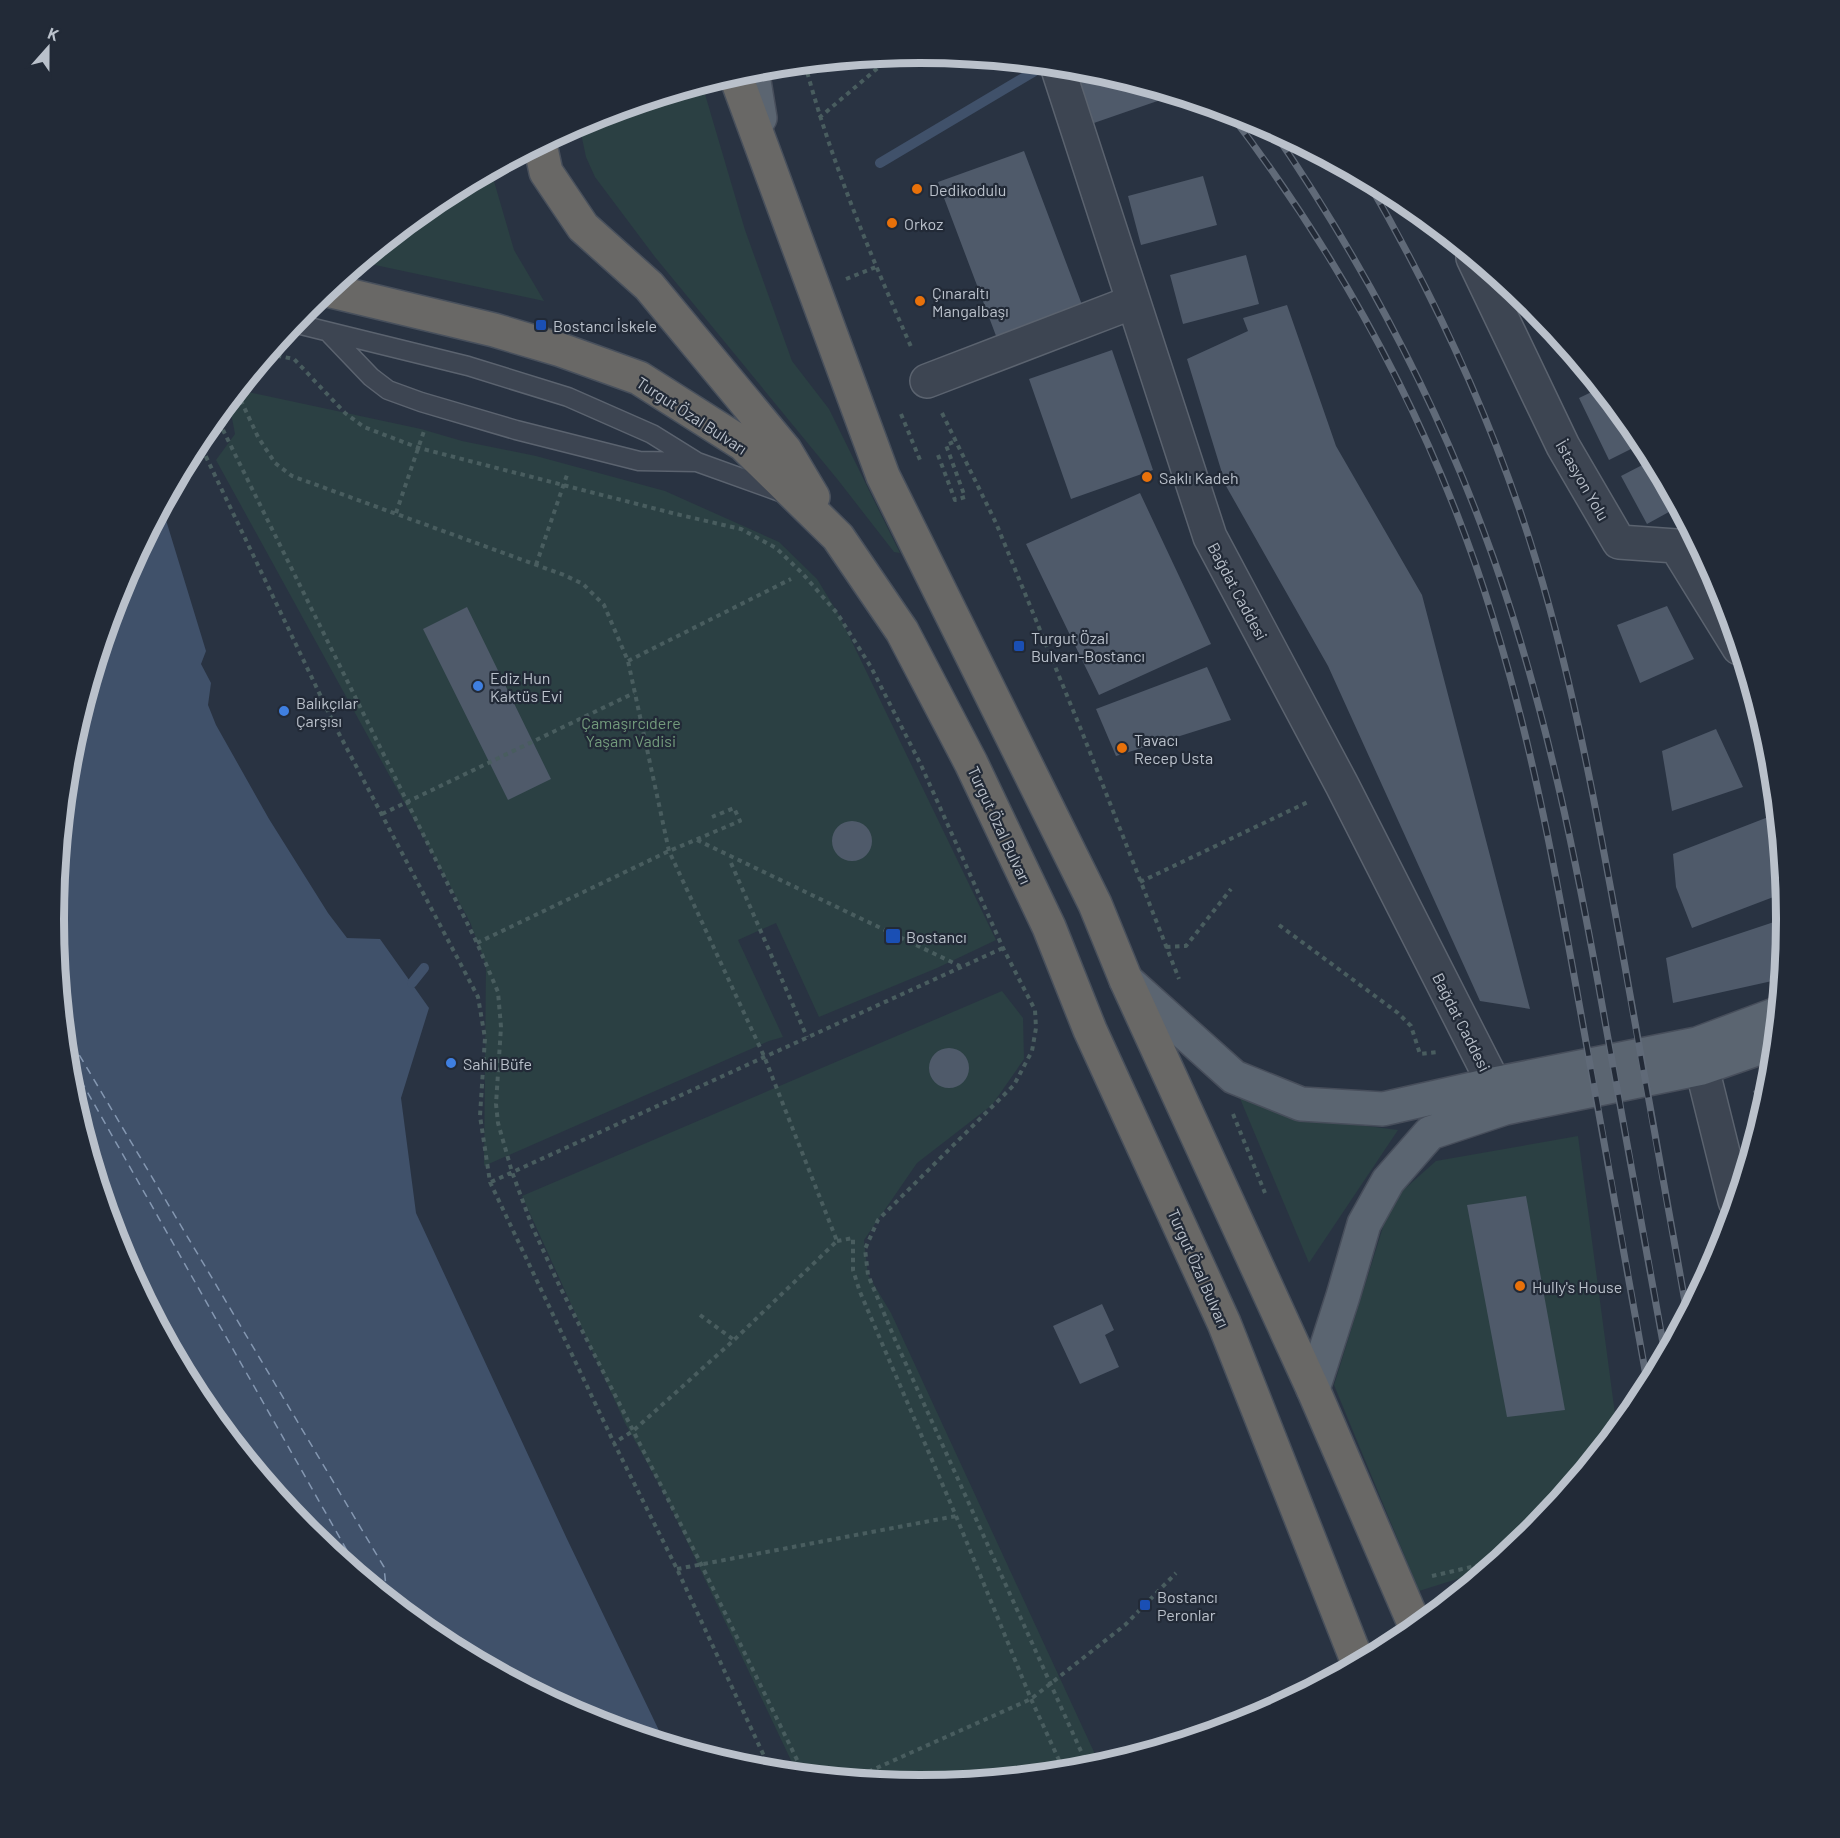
<svg xmlns="http://www.w3.org/2000/svg" width="1840" height="1838" font-family="Barlow,sans-serif">
<rect width="100%" height="100%" fill="#293342"/>
<path fill="#2b4043" d="M702 84 745 230 792 361 829 409 900 553 894 552 838 480 655 257 595 177 586 157 579 124 589 118Z
M491 171 514 250 544 301 361 262 439 198Z
M239 390 421 429 462 441 536 456 665 491 779 542 817 579 839 615 996 940 937 968 819 1017 776 923 738 940 783 1037 769 1041 484 1166 486 965 470 922 216 460 235 434 229 402Z
M1002 991 1023 1018 1024 1059 992 1105 917 1163 864 1240 868 1275 891 1313 1100 1765 1089 1769 920 1785 797 1773 664 1493 625 1423 522 1196Z
M1239 1096 1303 1118 1398 1130 1309 1263Z
M1578 1136 1617 1429 1532 1532 1486 1570 1419 1591 1334 1385 1391 1201 1436 1161Z"/>
<path fill="#40516a" d="M162 507 206 651 201 664 211 683 208 705 216 725 269 819 328 913 347 938 380 939 429 1008 401 1098 416 1213 567 1539 665 1743 588 1719 438 1639 307 1531 199 1400 119 1250 70 1088 54 919 70 750 120 587Z"/>
<g fill="none" stroke-linecap="round" stroke-linejoin="round">
<path stroke="#40516a" stroke-width="10" d="M880 163 1045 65
M412 983 424 968"/>
<path stroke="#8497b1" stroke-width="1.5" stroke-dasharray="8 6" stroke-linecap="butt" d="M65 1031 384 1567 387 1597
M67 1056 362 1577"/>
</g>
<path fill="#4f5a6a" d="M1082 69 1165 92 1169 97 1091 124 1076 82Z
M1024 151 1087 318 1001 349 938 182Z
M1203 176 1217 225 1141 245 1128 196Z
M1246 255 1259 304 1183 324 1170 275Z
M1287 305 1336 446 1422 595 1530 1009 1480 1001 1328 666 1226 486 1187 359 1248 331 1243 318Z
M1560 341H1561L1583 368 1575 372Z
M1112 350 1153 470 1071 499 1029 379Z
M1600 388 1643 443 1609 460 1579 398Z
M1652 460 1678 507 1647 524 1621 476Z
M1140 493 1211 644 1099 695 1026 544Z
M1667 606 1694 659 1640 683 1617 625Z
M467 607 551 779 508 800 423 629Z
M1207 667 1231 720 1116 756 1096 709Z
M1716 729 1743 787 1672 811 1662 751Z
M1776 814 1784 893 1692 928 1676 887 1673 854Z
M832 841a20 20 0 1 1 40 0a20 20 0 1 1-40 0Z
M1786 918 1781 979 1673 1003 1666 958Z
M929 1068a20 20 0 1 1 40 0a20 20 0 1 1-40 0Z
M1770 1084V1088L1762 1114 1753 1091Z
M1526 1196 1565 1410 1507 1417 1467 1205Z
M1102 1304 1114 1330 1105 1335 1119 1367 1080 1384 1053 1326Z"/>
<g fill="none" stroke-linecap="round" stroke-linejoin="round">
<defs>
<path id="service" d="M293 323 468 366 568 397 652 434 697 462 783 493
M328 332 371 377 388 390 421 402 516 430 639 461 697 462"/>
<path id="minor" d="M1057 66 1210 537 1342 785 1494 1084
M1473 258 1563 446 1619 542 1676 546
M927 381 1133 302
M1676 546 1739 648"/>
<path id="tertiary" d="M1702 1068 1735 1201"/>
<path id="primary" d="M752 69 760 118
M1126 980 1234 1077 1301 1104 1383 1109 1494 1084 1697 1044 1777 1014
M1313 1389 1343 1296 1364 1224 1388 1181 1430 1133 1505 1108 1702 1068 1774 1043"/>
<path id="trunk" d="M735 74 883 476 1095 904 1126 980 1313 1389 1416 1628
M540 144 546 172 583 227 649 286 785 450 813 497
M327 290 494 330 561 350 639 378 743 444 838 537 902 631 971 763 1049 927 1090 1030 1224 1323 1358 1663"/>
</defs>
<use href="#service" stroke="#5b636f" stroke-width="21"/>
<use href="#minor" stroke="#5b636f" stroke-width="36"/>
<use href="#tertiary" stroke="#5b636f" stroke-width="36"/>
<use href="#primary" stroke="#474e5b" stroke-width="36"/>
<use href="#trunk" stroke="#48505c" stroke-width="36"/>
<path stroke="#495d5f" stroke-width="4" stroke-dasharray="4.5 4.5" stroke-linecap="butt" d="M805 64C831 162 871 256 912 349
M819 118 893 55
M846 279 876 267
M268 354 294 359 345 413 364 427 419 448 676 514 741 529 776 548 802 573 837 613 871 667 921 765 1003 948 1035 1010 1036 1028 1032 1051 1014 1085 878 1220 865 1249 868 1275 896 1342 1089 1769
M237 392 258 437 275 463 292 476 564 575 583 584 604 605 628 661 669 851 764 1056 837 1241 734 1340 633 1431 614 1443
M228 403 223 430 477 943 498 992 501 1027 496 1104 498 1123 512 1172 532 1226 560 1287 701 1564 804 1774
M942 413 996 523 1082 732 1179 979
M901 414 920 460
M198 440 335 726 478 997 485 1038 480 1116 490 1182 614 1443 677 1569 771 1771
M938 455 955 500 965 497 946 445 956 441
M396 513 424 431
M536 565 568 472
M628 661 791 579
M382 814 634 693
M697 840 960 966
M731 863 807 1037
M1140 882 1310 801
M1279 925 1398 1013 1411 1026 1420 1054 1439 1052
M477 943 669 851 740 821 734 808 712 817
M1166 947 1186 946 1231 889
M1233 1114 1265 1193
M491 1182 1003 948
M837 1241 853 1238V1270L860 1292 956 1516 1031 1699 1064 1771
M700 1315 734 1340
M677 1569 956 1516
M1432 1576 1497 1561
M852 1779 1031 1699 1125 1625 1176 1573"/>
<use href="#service" stroke="#3d4552" stroke-width="18"/>
<use href="#minor" stroke="#3d4552" stroke-width="33"/>
<use href="#tertiary" stroke="#3d4552" stroke-width="33"/>
<use href="#primary" stroke="#5b6571" stroke-width="33"/>
<use href="#trunk" stroke="#696866" stroke-width="33"/>
<defs>
<path id="rail" d="M1229 112C1345 264 1437 435 1493 618 1535 753 1559 891 1584 1031 1606 1149 1627 1268 1648 1387
M1272 129C1363 262 1439 405 1493 557 1547 710 1578 868 1606 1027 1626 1136 1646 1245 1665 1354
M1367 180C1433 294 1489 413 1529 538 1573 676 1598 819 1624 961 1644 1079 1666 1196 1687 1313"/>
</defs>
<use href="#rail" stroke="#606a78" stroke-width="7"/>
<use href="#rail" stroke="#222a37" stroke-width="4.5" stroke-dasharray="14" stroke-linecap="butt"/>
</g>
<g fill="#e8710a" stroke="#222a37" stroke-width="2">
<circle cx="917" cy="189" r="6"/>
<circle cx="892" cy="223" r="6"/>
<circle cx="920" cy="301" r="6"/>
<circle cx="1147" cy="477" r="6"/>
<circle cx="1122" cy="748" r="6"/>
<circle cx="1520" cy="1286" r="6"/>
</g>
<g fill="#1a4fb4" stroke="#222a37" stroke-width="2">
<rect x="535" y="319" width="12" height="12" rx="3"/>
<rect x="1013" y="640" width="12" height="12" rx="3"/>
<rect x="885" y="928" width="16" height="16" rx="3"/>
<rect x="1139" y="1599" width="12" height="12" rx="3"/>
</g>
<g fill="#3f7fe0" stroke="#222a37" stroke-width="2">
<circle cx="478" cy="686" r="6"/>
<circle cx="284" cy="711" r="6"/>
<circle cx="451" cy="1063" r="6"/>
</g>
<g text-anchor="middle" dominant-baseline="central" stroke-width="4.5" stroke-linejoin="round" paint-order="stroke">
<g font-size="16" fill="#bac1cb" stroke="#222a37" text-anchor="start">
<text x="929" y="189">Dedikodulu</text>
<text x="904" y="223">Orkoz</text>
<text x="932" y="292">Çınaraltı<tspan x="932" dy="18">Mangalbaşı</tspan></text>
<text x="553" y="325">Bostancı İskele</text>
<text x="1159" y="477">Saklı Kadeh</text>
<text x="1031" y="637">Turgut Özal<tspan x="1031" dy="18">Bulvarı-Bostancı</tspan></text>
<text x="490" y="677">Ediz Hun<tspan x="490" dy="18">Kaktüs Evi</tspan></text>
<text x="296" y="702">Balıkçılar<tspan x="296" dy="18">Çarşısı</tspan></text>
<text x="1134" y="739">Tavacı<tspan x="1134" dy="18">Recep Usta</tspan></text>
<text x="906" y="936">Bostancı</text>
<text x="463" y="1063">Sahil Büfe</text>
<text x="1532" y="1286">Hully's House</text>
<text x="1157" y="1596">Bostancı<tspan x="1157" dy="18">Peronlar</tspan></text>
</g>
<g font-size="16" fill="#bac1cb" stroke="#222a37">
<text transform="translate(692 415) rotate(33)">Turgut Özal Bulvarı</text>
<text transform="translate(1583 480) rotate(60)">İstasyon Yolu</text>
<text transform="translate(1238 591) rotate(62)">Bağdat Caddesi</text>
<text transform="translate(1000 825) rotate(65)">Turgut Özal Bulvarı</text>
<text transform="translate(1462 1022) rotate(63)">Bağdat Caddesi</text>
<text transform="translate(1199 1268) rotate(66)">Turgut Özal Bulvarı</text>
</g>
<g font-size="16" fill="#739b7c" stroke="#222a37">
<text x="631" y="722">Çamaşırcıdere<tspan x="631" dy="18">Yaşam Vadisi</tspan></text>
</g>
</g>
<path d="M0 0H1840V1838H0ZM64 919a856 856 0 1 1 1712 0a856 856 0 1 1-1712 0Z" fill="#222a37" fill-rule="evenodd"/>
<path fill="none" stroke="#bac1cb" stroke-width="8" d="M64 919a856 856 0 1 1 1712 0a856 856 0 1 1-1712 0Z"/>
<g transform="translate(48 48) rotate(21)" stroke="#222a37" stroke-width="4.5" paint-order="stroke">
<path d="M0-4.5L10 22L0 15L-10 22Z" fill="#bac1cb"/>
<text y="-9" font-size="16" font-weight="bold" text-anchor="middle" fill="#bac1cb">K</text>
</g>
</svg>
